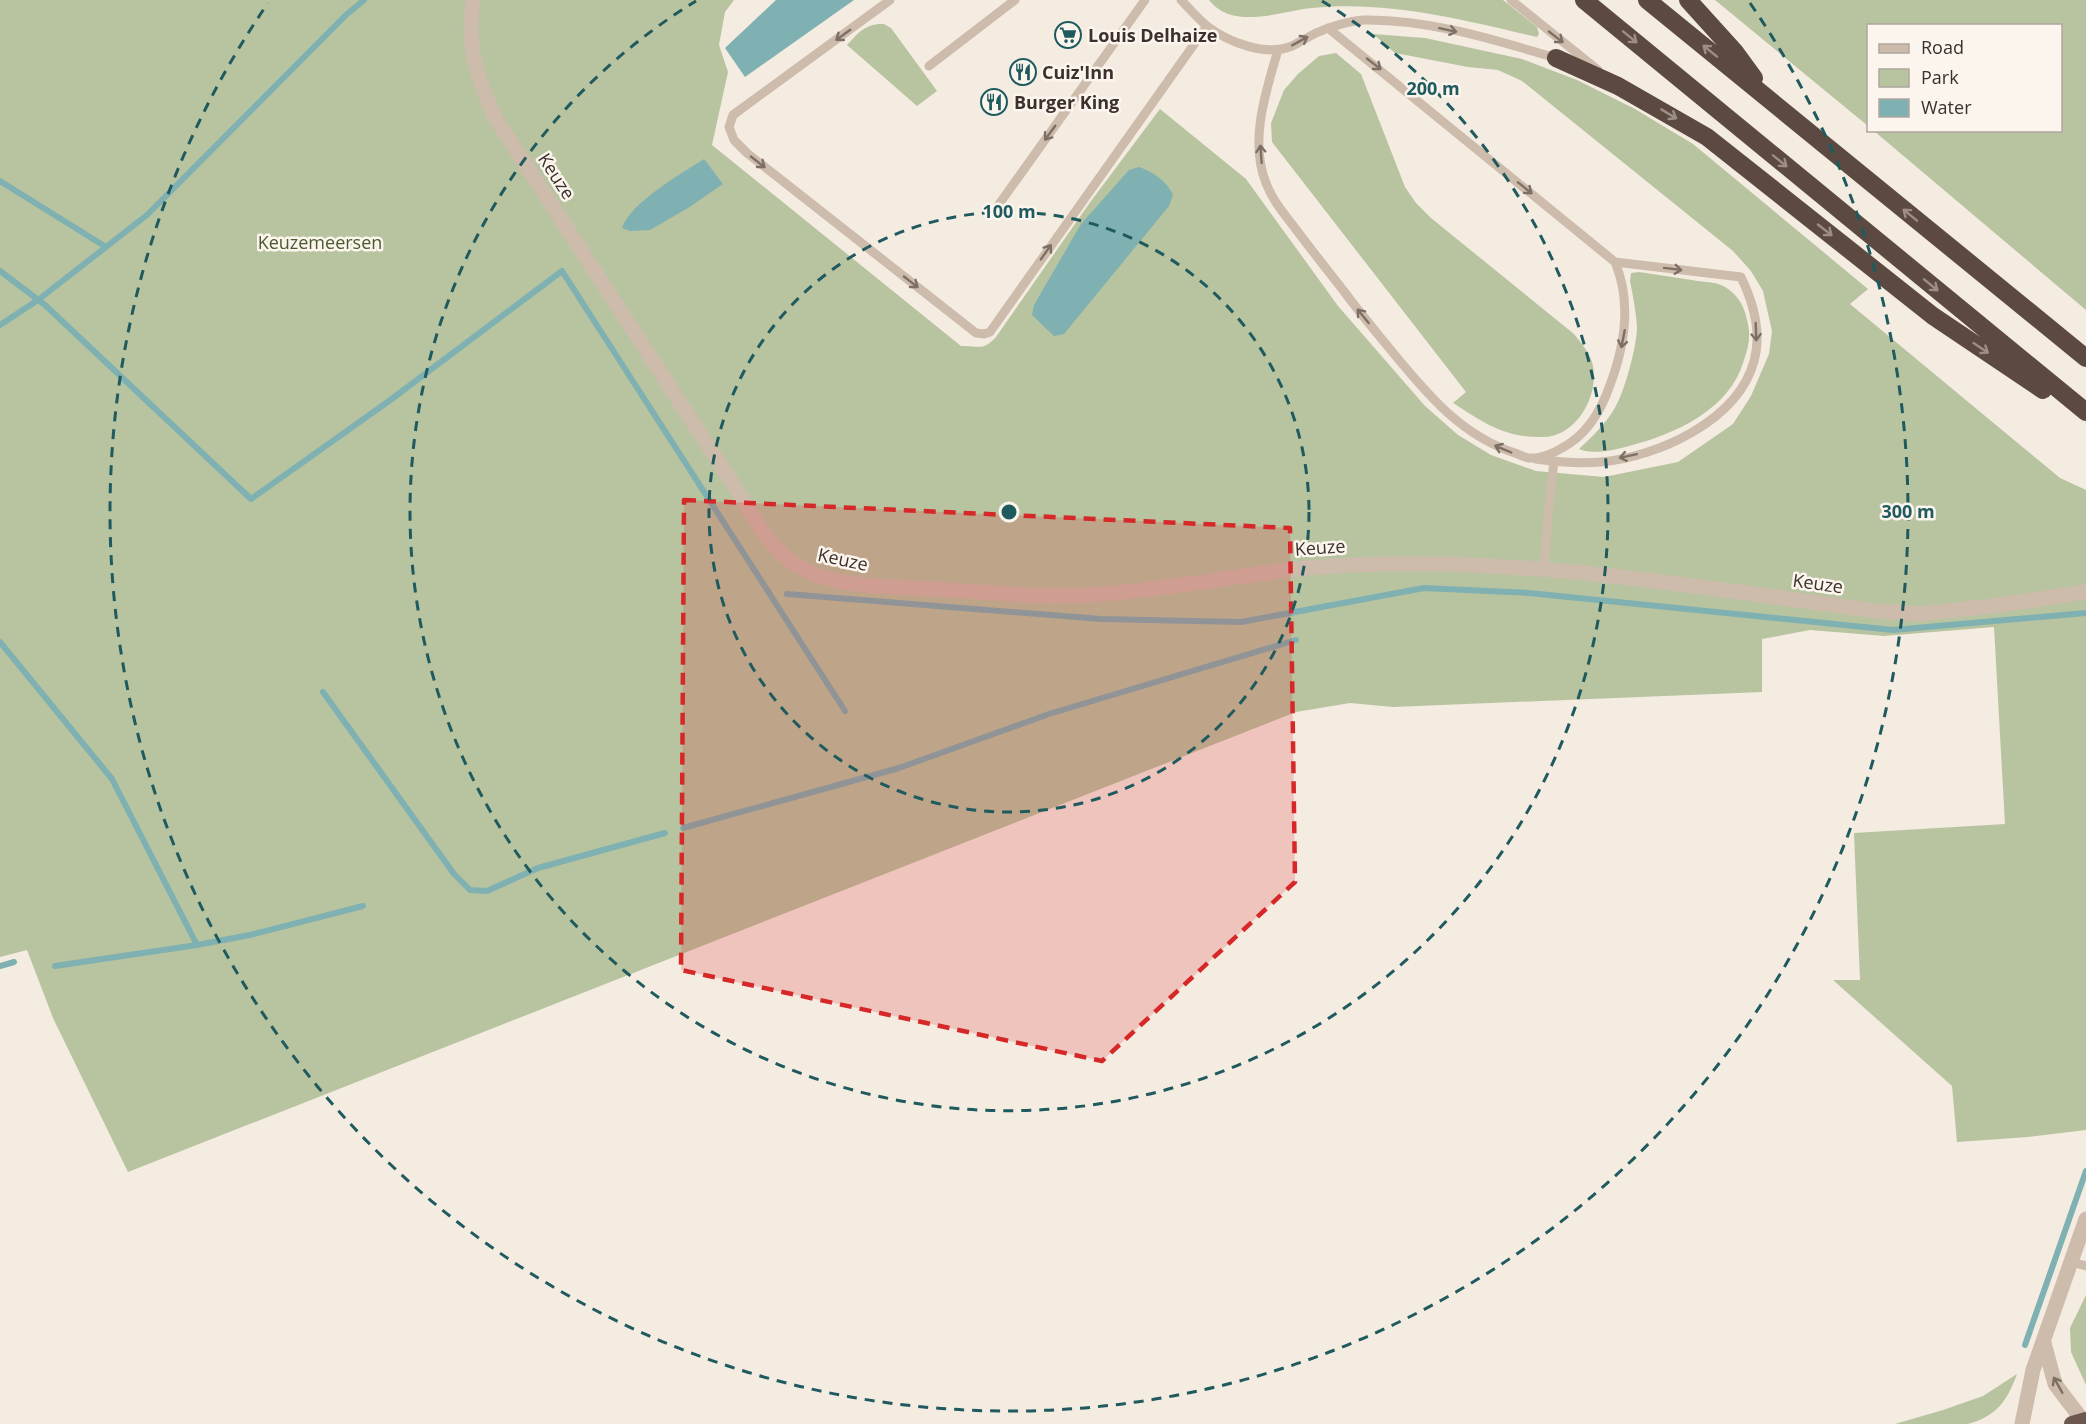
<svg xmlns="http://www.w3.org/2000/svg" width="2086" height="1424" font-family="'Open Sans',sans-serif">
<rect width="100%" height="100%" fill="#f4ebe1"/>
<path fill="#b8c4a0" d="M0 0H734L725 12 719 45 728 72 712 145 961 346C979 345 982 352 996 337L1091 201 1160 109 1246 179 1338 306 1425 406 1458 435 1491 455 1536 471 1604 477 1678 462 1733 424 1751 396 1769 354 1772 331 1763 291 1751 271 1733 251 1522 81 1498 70 1468 67 1395 53 1373 34 1425 38 1522 59 1577 80 1635 109 1693 144 1868 289 1850 304 2060 478 2086 490V1130L2028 1137 1957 1142 1952 1086 1833 980H1860L1854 833 2005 824 1994 627 1884 636 1810 630 1762 639V692L1393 707 1350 703 1296 712 128 1172 53 1018 27 950 0 957Z
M1209 0H1503L1537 27 1539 34 1537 37C1464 20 1387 0 1312 8 1280 11 1233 31 1209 0Z
M1715 0H2086V310L1874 131 2060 130V26H1868V126Z
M884 24 891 28 937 91 917 106 847 45C858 33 866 23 884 24Z
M1336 53 1361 74 1405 187 1416 203 1431 218 1574 334C1581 343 1591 354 1593 366 1599 396 1576 437 1543 437 1505 438 1484 423 1453 403L1466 392 1272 142 1271 123 1284 90 1298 74 1319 56Z
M1639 272C1659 275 1679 278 1698 281 1705 282 1714 282 1721 285 1736 292 1744 304 1747 320 1751 334 1749 346 1744 360 1730 410 1675 434 1629 446 1615 450 1592 455 1579 449 1592 437 1604 425 1613 411 1624 395 1637 346 1637 327 1636 311 1633 296 1630 281L1631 273Z
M2086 1295V1385L2071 1352 2070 1328Z
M2017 1374C2007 1401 1997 1416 1968 1424H1895L1943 1410 1983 1396Z"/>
<path fill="#7fb0b2" d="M776 0H854L745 77 725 48Z
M704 159 723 184 688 208 650 230 630 231 622 228C631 202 681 174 704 159Z
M1139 167C1153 172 1167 181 1173 195L1169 206 1064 334 1054 336 1032 315 1034 305 1081 224 1129 170Z"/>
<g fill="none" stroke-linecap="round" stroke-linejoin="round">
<path stroke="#7fb0b2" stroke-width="6" d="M0 181 106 247
M0 271 45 305 251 499 389 401 562 271 845 711
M0 325 38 300 147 215 346 15 364 0
M787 594 1101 619 1241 622 1424 588 1529 593 1893 630 2086 613
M0 642 112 779 197 945 250 935 363 906
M323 692 454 874 470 890 487 891 538 868 665 833
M683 828 899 768 1049 714 1296 640
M0 966 14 962
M55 966 197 945
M2025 1345 2086 1171"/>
<path stroke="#cdbbac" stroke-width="9" d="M890 0 733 115 729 127 734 140 747 153 976 333 984 334 990 332 1207 26
M1181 0C1189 8 1197 18 1207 26 1228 42 1266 57 1292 46 1300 42 1308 37 1316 33 1329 27 1349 21 1364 20 1429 19 1495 40 1556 58
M1511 0 1598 70
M1278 50C1266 91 1249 141 1266 183 1273 202 1287 217 1298 232 1313 252 1328 271 1343 290 1359 312 1377 333 1394 354 1428 395 1462 436 1515 453 1520 455 1527 459 1532 458 1541 458 1554 453 1562 448 1587 435 1601 411 1610 385 1625 345 1632 302 1615 262L1328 28
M929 66 1015 0
M997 207 1145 0
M1536 459C1557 462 1580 464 1601 462 1657 457 1738 421 1754 361 1762 333 1753 302 1741 277L1615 262
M1544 569 1549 504 1554 461
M2071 1262 2086 1266"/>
<path stroke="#cdbbac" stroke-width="15" d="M473 0C466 45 477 78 496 119L742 498C765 537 783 568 830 579 864 588 901 587 936 589 986 592 1038 598 1089 595 1178 590 1264 568 1353 565 1528 557 1704 588 1877 611L1920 614 1992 606 2086 592
M2044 1343 2055 1384 2083 1421
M2022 1424 2033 1370 2086 1219"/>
<path stroke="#6c584f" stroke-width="16" d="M2072 1424 2086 1420"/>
<path stroke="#5c4a42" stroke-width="18" d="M1584 0 2086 412
M1647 0 2086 358
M1688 0 1735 52 1754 78
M1556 58 1618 86 1707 137 1933 316 2043 390"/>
</g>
<defs><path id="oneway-shaft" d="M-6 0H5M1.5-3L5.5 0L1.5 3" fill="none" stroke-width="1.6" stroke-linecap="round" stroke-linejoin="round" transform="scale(1.5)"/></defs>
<g stroke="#7d6f65">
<use href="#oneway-shaft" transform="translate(1448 30) rotate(12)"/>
<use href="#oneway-shaft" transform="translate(843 35) rotate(144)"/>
<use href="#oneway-shaft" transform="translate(1556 37) rotate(38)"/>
<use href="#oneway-shaft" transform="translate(1300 41) rotate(-29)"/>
<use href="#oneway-shaft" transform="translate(1374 64) rotate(38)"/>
<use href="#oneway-shaft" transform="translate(1050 133) rotate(126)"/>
<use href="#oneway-shaft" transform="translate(1261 154) rotate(-94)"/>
<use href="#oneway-shaft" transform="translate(758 162) rotate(38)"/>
<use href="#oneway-shaft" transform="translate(1525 188) rotate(39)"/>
<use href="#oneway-shaft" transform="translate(1046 252) rotate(-55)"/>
<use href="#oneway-shaft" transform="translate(1673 269) rotate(7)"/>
<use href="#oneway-shaft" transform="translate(911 282) rotate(38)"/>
<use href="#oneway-shaft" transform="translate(1363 316) rotate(-129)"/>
<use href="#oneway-shaft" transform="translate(1756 332) rotate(88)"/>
<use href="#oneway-shaft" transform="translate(1623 339) rotate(101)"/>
<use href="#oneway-shaft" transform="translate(1503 449) rotate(-157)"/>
<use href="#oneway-shaft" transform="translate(1628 456) rotate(168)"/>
<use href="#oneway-shaft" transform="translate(2058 1385) rotate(-119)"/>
</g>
<g stroke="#9c8e87">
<use href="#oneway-shaft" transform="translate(1630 37) rotate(39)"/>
<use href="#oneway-shaft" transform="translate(1710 51) rotate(-141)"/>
<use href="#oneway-shaft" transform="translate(1669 114) rotate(31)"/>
<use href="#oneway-shaft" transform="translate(1780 161) rotate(39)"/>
<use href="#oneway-shaft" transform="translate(1910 215) rotate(-141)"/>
<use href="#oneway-shaft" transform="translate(1825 230) rotate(38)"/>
<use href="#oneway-shaft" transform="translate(1931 285) rotate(39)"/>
<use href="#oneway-shaft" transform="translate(1981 348) rotate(34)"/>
</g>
<path fill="#d62828" fill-opacity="0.2" stroke="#d62828" stroke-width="4.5" stroke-dasharray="12 8" stroke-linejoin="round" d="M684 500 1290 528 1295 882 1102 1061 681 970Z"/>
<g fill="none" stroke="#1f5a5e" stroke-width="3" stroke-dasharray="10 8">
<circle cx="1009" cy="512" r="300"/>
<path d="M1322 1A599 599 0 1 1 696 1"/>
<path d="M1750 3A899 899 0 1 1 268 3"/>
</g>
<defs>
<symbol id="supermarket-ring" viewBox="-11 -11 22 22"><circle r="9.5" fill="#fbf5ee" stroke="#1f5a5e" stroke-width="1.5"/><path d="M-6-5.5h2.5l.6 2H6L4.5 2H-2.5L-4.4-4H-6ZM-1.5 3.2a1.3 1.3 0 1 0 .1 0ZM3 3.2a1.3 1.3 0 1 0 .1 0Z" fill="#1f5a5e"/></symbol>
<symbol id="restaurant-ring" viewBox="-11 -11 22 22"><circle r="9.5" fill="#fbf5ee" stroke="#1f5a5e" stroke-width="1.5"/><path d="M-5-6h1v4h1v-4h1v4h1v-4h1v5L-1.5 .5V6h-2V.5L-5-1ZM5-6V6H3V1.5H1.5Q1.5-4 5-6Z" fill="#1f5a5e"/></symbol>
</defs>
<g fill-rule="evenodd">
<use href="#supermarket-ring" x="1053" y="20" width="30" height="30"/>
<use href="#restaurant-ring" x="1008" y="57" width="30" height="30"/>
<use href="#restaurant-ring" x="979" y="87" width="30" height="30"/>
</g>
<g text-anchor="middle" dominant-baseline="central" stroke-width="5" stroke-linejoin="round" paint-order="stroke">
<g font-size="18" font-weight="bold" fill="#3b302b" stroke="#fbf5ee" text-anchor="start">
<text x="1088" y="35">Louis Delhaize</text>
<text x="1042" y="72">Cuiz'Inn</text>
<text x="1014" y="102">Burger King</text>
</g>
<g font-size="18" fill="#3b302b" stroke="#fbf5ee">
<text transform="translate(557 176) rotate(57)">Keuze</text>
<text transform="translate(1320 547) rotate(-4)">Keuze</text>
<text transform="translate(843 559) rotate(12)">Keuze</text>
<text transform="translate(1818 583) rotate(8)">Keuze</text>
</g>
<g font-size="18" fill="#4a5a2e" stroke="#fbf5ee">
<text x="320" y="242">Keuzemeersen</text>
</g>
</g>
<circle cx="1009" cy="512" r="9" fill="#1f5a5e" stroke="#fbf5ee" stroke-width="3"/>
<g font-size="18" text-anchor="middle" font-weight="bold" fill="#1f5a5e" stroke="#fbf5ee" stroke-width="5" stroke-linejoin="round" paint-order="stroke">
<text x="1433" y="95">200 m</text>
<text x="1009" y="218">100 m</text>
<text x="1908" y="518">300 m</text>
</g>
<rect x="1867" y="24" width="195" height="108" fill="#fbf5ee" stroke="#aea6a0" stroke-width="1.5"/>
<rect x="1879" y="44" width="30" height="9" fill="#cdbbac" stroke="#aea6a0" stroke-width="1.5"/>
<text x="1921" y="54" font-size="18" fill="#3b302b">Road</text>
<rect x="1879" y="69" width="30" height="18" fill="#b8c4a0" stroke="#aea6a0" stroke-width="1.5"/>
<text x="1921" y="84" font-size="18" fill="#3b302b">Park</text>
<rect x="1879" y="99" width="30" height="18" fill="#7fb0b2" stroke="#aea6a0" stroke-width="1.5"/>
<text x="1921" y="114" font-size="18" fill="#3b302b">Water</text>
</svg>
